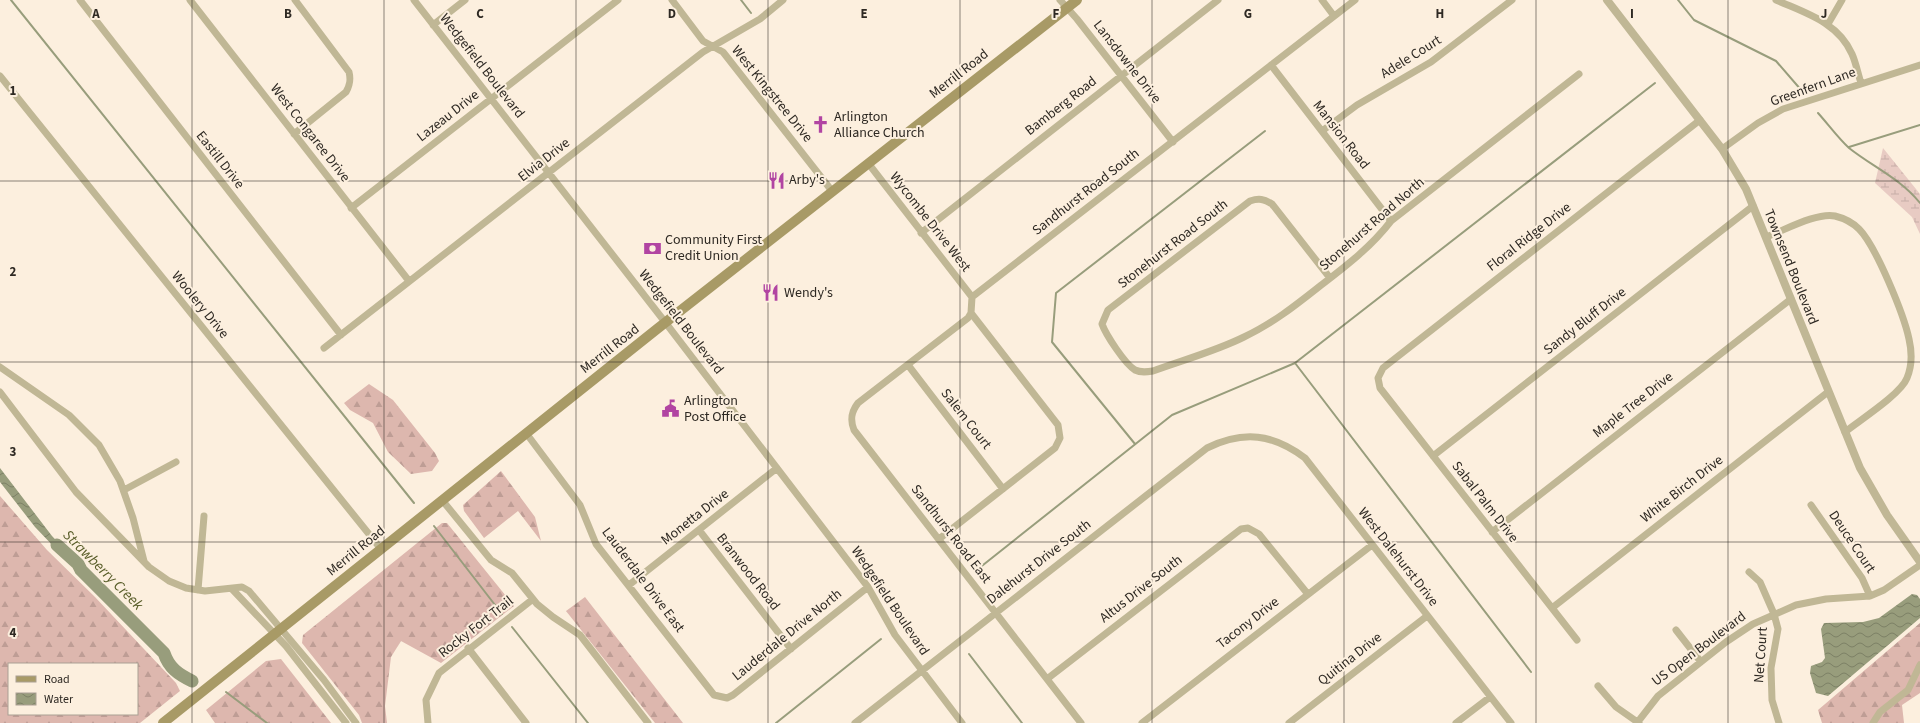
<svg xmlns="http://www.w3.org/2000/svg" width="1920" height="723" font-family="'Source Sans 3',sans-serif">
<defs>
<pattern id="forest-firs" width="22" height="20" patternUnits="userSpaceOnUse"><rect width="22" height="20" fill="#ddb7ae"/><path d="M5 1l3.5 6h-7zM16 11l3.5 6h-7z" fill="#be9d95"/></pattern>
<pattern id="wetland-marsh" width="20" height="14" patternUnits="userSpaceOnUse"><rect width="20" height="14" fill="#e8cbc3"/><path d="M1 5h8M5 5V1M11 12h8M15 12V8" fill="none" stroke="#c7aea7"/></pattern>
<pattern id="water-waves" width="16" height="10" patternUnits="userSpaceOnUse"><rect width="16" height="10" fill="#989d7c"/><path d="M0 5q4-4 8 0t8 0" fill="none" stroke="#7c8065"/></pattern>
</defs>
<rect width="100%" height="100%" fill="#fcefde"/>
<path fill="url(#forest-firs)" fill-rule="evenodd" d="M369 384 393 400 435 453 439 461 432 471 411 474 388 452 373 423 350 410 344 403Z
M501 471 535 517 541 541 518 511 484 538 464 511 463 505Z
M0 496 47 550 95 597 176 683 180 691 140 723H0ZM9 664H137V714H9Z
M442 523H447L514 606 441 663 401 641 391 657 385 706 387 723H362L359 715 302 643 303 635Z
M585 597 683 723H655L566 611Z
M1920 623V693L1902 705 1904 723H1822L1818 710Z
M281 659 331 723H215L206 710 266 661Z"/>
<path fill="url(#wetland-marsh)" d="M1883 148 1920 194V234L1912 217 1875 183Z"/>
<path fill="url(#water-waves)" d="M0 468 52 536 69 554 70 557 63 555 57 550 35 527 0 482Z
M1912 594 1917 595 1920 599V618L1828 696 1816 693 1810 673 1811 666 1822 662 1825 658 1821 629 1824 623 1863 622 1879 618Z"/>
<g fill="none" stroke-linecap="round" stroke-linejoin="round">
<path stroke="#989d7c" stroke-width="2" d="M11 0 414 503
M741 0 751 13
M1678 0 1694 20 1776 61 1802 91
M1818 113C1828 124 1838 138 1849 148 1873 167 1901 179 1920 203
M1849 147 1920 125
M1135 444 1052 342 1056 293 1265 131
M434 526 502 614
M978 569 1172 415 1295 363
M512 627 588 723
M969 654 1022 723
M1531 672 1295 363 1655 83
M226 692 267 723
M776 723 881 639"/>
<path stroke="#989d7c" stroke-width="13" d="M57 545 78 564 81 570 164 653C169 668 178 674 192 681"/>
<path stroke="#c0b795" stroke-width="7" d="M80 0 341 335
M190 0 409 281
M414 0 665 322 868 587 895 635 962 723
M672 0 703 41 723 52 832 191
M1060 0 1077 19 1173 142
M1322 0 1334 16
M1776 0C1805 13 1838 22 1852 54 1856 63 1858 74 1861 83
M1828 24 1842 0
M433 25 465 0
M1271 65 1391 221
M0 76 381 549
M1322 131 1357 105 1431 62 1512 0
M294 134 346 92C350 85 351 80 349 72L295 0
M1722 149 1758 123 1783 109 1920 65
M868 163 972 297
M351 208 618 0
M921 233 1218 0
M1766 237C1783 231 1817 212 1835 216 1843 218 1853 223 1859 229 1876 246 1904 315 1909 339 1912 352 1912 366 1907 378 1901 394 1860 420 1845 432
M1330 278 1272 204C1264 199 1259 198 1250 201L1108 310 1102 324C1106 335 1125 364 1135 370 1141 373 1147 372 1153 371 1183 360 1216 351 1244 337 1272 324 1296 305 1320 286 1346 266 1371 247 1391 221L1579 74
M972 297 971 313 968 318 858 403C851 412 850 420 854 430L1081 723
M972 297 1355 0
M324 348 703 52 760 19 783 0
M908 365 1003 489
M0 367 69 415 99 445 120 481 133 518 144 561
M0 392 76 492 149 567 169 581 186 588 205 591 242 587 249 591 324 680 356 723
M526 433 580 505 596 544 714 695 727 698 733 695 868 587
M1433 456 1753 206
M124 490 176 462
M442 500 491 560 512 573 537 604 553 617 580 635 648 723
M1811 505 1862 578 1870 596
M699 530 791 649
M1492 532 1791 299
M939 539 1055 448 1060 438 1058 425 971 313
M1749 572 1760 582 1774 614 1778 629 1771 668 1772 700 1779 723
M629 585 777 468
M232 589 286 646 346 723
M198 590 204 516
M1552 608 1828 392
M1676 630 1701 662
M1577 640 1380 388 1378 378 1383 368 1700 120
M468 648 526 723
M1047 679 1241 529 1248 528 1259 534 1307 593
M1598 686 1616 707 1639 723
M428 723 426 700 439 673 533 599
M855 723 1207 448C1244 430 1273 434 1305 458L1511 723
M1142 723 1372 545
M1289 723 1427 616
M1456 723 1490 697
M1637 723 1658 696 1726 642 1753 624 1796 605 1826 599 1870 596 1884 590 1920 565
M1873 723 1880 712 1908 690 1920 665"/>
<path stroke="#c0b795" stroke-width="8" d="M1607 0 1722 149 1746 189 1860 468 1887 515 1920 562"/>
<path stroke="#a89a66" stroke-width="10" d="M163 723 657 329 1077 0"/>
</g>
<path fill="none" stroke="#2e2923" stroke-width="1" stroke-opacity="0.55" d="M192 0V723M384 0V723M576 0V723M768 0V723M960 0V723M1152 0V723M1344 0V723M1536 0V723M1728 0V723M0 181H1920M0 362H1920M0 542H1920"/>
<defs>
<symbol id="church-bare" viewBox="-9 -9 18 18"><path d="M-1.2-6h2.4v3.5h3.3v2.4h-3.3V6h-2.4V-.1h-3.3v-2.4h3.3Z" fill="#b144a2" stroke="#fcefde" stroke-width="2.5" paint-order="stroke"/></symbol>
<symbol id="restaurant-bare" viewBox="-9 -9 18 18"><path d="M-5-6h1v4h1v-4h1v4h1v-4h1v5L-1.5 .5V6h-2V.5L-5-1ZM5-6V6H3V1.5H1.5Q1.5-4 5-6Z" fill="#b144a2" stroke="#fcefde" stroke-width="2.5" paint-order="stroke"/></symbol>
<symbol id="bank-bare" viewBox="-9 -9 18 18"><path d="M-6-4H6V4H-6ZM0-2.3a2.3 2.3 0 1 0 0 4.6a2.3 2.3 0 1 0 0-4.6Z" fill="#b144a2" stroke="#fcefde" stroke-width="2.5" paint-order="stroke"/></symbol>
<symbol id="civic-bare" viewBox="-9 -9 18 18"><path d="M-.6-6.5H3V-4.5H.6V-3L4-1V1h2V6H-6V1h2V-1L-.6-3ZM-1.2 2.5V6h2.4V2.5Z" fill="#b144a2" stroke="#fcefde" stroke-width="2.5" paint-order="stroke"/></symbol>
</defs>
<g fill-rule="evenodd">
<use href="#church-bare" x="808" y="112" width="25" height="25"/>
<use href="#restaurant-bare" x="764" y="168" width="25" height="25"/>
<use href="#bank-bare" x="640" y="236" width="25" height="25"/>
<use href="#restaurant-bare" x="758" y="280" width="25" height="25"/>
<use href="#civic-bare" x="658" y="396" width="25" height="25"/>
</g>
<g text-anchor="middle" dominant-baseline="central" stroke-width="4" stroke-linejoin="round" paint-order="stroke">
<g font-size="14" fill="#2e2923" stroke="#fcefde">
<text transform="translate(1411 57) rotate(-32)">Adele Court</text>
<text transform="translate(1127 62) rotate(52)">Lansdowne Drive</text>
<text transform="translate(482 66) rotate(52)">Wedgefield Boulevard</text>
<text transform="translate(959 74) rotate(-38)">Merrill Road</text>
<text transform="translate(1813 87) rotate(-20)">Greenfern Lane</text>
<text transform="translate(772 94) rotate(51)">West Kingstree Drive</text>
<text transform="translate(1061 106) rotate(-38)">Bamberg Road</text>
<text transform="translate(448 116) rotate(-38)">Lazeau Drive</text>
<text transform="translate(310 133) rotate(52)">West Congaree Drive</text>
<text transform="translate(1341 135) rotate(52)">Mansion Road</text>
<text transform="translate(220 160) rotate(52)">Eastill Drive</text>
<text transform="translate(544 160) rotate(-38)">Elvia Drive</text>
<text transform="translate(1086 192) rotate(-38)">Sandhurst Road South</text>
<text transform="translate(930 222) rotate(52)">Wycombe Drive West</text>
<text transform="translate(1372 224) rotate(-41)">Stonehurst Road North</text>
<text transform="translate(1529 237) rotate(-38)">Floral Ridge Drive</text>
<text transform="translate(1173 244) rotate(-38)">Stonehurst Road South</text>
<text transform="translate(1791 267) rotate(68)">Townsend Boulevard</text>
<text transform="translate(200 305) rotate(51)">Woolery Drive</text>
<text transform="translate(1585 321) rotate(-38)">Sandy Bluff Drive</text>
<text transform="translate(681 322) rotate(52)">Wedgefield Boulevard</text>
<text transform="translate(610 349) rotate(-38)">Merrill Road</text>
<text transform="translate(1633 405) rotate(-38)">Maple Tree Drive</text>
<text transform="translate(966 419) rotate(52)">Salem Court</text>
<text transform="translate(1682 489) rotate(-38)">White Birch Drive</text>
<text transform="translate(1485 502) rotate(52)">Sabal Palm Drive</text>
<text transform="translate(695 517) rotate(-38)">Monetta Drive</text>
<text transform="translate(951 534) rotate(52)">Sandhurst Road East</text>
<text transform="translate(1852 542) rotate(56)">Deuce Court</text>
<text transform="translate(356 551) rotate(-39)">Merrill Road</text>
<text transform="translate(1398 557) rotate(52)">West Dalehurst Drive</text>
<text transform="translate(1039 562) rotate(-38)">Dalehurst Drive South</text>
<text transform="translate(748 572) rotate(52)">Branwood Road</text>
<text transform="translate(643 580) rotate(53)">Lauderdale Drive East</text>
<text transform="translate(1141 589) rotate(-38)">Altus Drive South</text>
<text transform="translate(890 601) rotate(56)">Wedgefield Boulevard</text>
<text transform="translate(1248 623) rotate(-38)">Tacony Drive</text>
<text transform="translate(476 627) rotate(-38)">Rocky Fort Trail</text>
<text transform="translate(787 635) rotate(-39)">Lauderdale Drive North</text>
<text transform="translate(1699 649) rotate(-37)">US Open Boulevard</text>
<text transform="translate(1761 655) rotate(-86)">Net Court</text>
<text transform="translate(1350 659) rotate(-38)">Quitina Drive</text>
</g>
<g font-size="14" fill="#2e2923" stroke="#fcefde" text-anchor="start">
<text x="834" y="117">Arlington<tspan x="834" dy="16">Alliance Church</tspan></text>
<text x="789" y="180">Arby's</text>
<text x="665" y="240">Community First<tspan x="665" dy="16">Credit Union</tspan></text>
<text x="784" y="293">Wendy's</text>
<text x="684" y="401">Arlington<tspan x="684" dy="16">Post Office</tspan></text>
</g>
<g font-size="15" font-style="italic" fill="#575c27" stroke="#fcefde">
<text transform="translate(103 570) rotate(45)">Strawberry Creek</text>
</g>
</g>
<g font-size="13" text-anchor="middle" font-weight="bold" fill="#2e2923" stroke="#fcefde" stroke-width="4" stroke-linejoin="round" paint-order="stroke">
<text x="96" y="18">A</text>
<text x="288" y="18">B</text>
<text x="480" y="18">C</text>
<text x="672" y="18">D</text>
<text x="864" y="18">E</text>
<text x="1056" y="18">F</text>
<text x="1248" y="18">G</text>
<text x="1440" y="18">H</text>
<text x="1632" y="18">I</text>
<text x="1824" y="18">J</text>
<text x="13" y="95">1</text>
<text x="13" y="276">2</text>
<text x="13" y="456">3</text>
<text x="13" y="637">4</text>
</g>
<rect x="8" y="663" width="130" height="52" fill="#fcefde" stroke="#aaa093"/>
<rect x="16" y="676" width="20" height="6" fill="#a89a66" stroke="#aaa093"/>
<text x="44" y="683" font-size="12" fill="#2e2923">Road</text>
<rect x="16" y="693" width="20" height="12" fill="url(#water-waves)" stroke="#aaa093"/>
<text x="44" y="703" font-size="12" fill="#2e2923">Water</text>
</svg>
